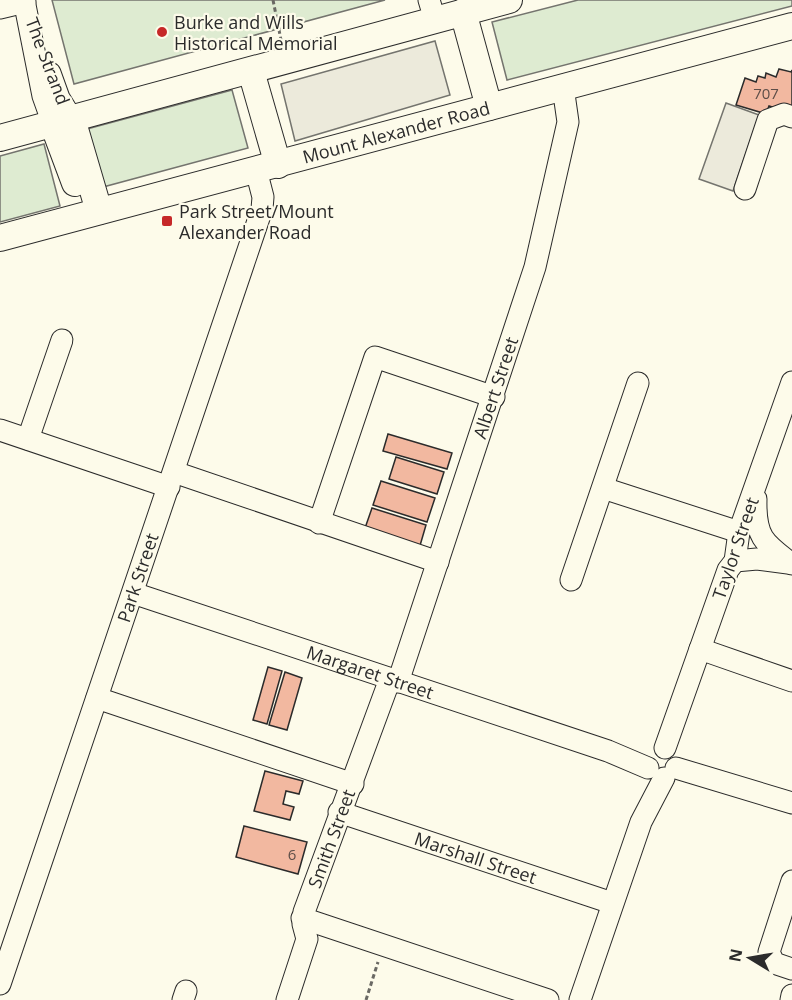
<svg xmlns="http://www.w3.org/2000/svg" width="792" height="1000" font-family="'Open Sans',sans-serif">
<rect width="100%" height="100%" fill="#fdfbea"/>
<path fill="#deebd1" stroke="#74746e" stroke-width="1.5" d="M52 0H385L74 84Z
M578 0H792V6L507 80 492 22Z
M232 90 248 148 103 187 87 129Z
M44 144 60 206 0 222V156Z"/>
<path fill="#eceadb" stroke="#74746e" stroke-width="1.5" d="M435 41 450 95 295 141 281 84Z
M726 103 759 115 733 191 699 179Z"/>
<path fill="#f2b8a0" stroke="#2b2b2b" stroke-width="1.5" d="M779 69 791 72 792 70V113L769 106 766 114 736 105 745 78 756 82 758 76 765 78 766 73 776 77Z
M388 434 452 453 447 469 383 451Z
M396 457 444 472 437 494 389 479Z
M381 481 435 498 427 522 373 505Z
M372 508 426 525 419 549 364 531Z
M268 667 282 671 267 724 253 720Z
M285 672 302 678 287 730 269 725Z
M265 771 303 781 299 794 286 791 283 804 294 807 290 820 254 811Z
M244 826 307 842 298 874 236 857Z"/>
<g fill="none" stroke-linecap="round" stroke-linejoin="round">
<defs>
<g id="minor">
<path d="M24 0 43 96 53 124"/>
<path d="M429 0 435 20"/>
<path d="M0 8 25 2"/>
<path d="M50 73 59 98 72 119"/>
<path d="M745 189 768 120 784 114 792 117"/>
<path d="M0 430 169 487"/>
<path d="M28 439 62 340"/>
<path d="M174 472 438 562"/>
<path d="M603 488 739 532"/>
<path d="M756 499C755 536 763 543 792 564"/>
<path d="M319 523 375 357 494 397"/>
<path d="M735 561 757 559 788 563"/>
<path d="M571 580 638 383"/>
<path id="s1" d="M133 593 608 751 648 768"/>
<path d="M700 649 792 681"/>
<path id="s2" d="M398 682 535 267 568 122 563 87"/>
<path d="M97 698 353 784"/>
<path d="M665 748 728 570 735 561 739 532 792 382"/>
<path d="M676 768 792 803"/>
<path id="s3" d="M339 812 612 903"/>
<path d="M792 881 769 952 774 963 792 969"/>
<path d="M302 918 548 1000"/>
<path id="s4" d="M0 984 262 209 263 197 256 170"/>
<path d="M183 1000 186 991"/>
<path id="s5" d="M287 1000 307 939 303 924 304 912 390 679"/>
<path d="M580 1000 641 822 664 778"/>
<path d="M791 1000 792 995"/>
</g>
<g id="major">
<path d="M463 12 489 107"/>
<path d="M251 71 278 165"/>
<path d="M72 119 99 211"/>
<path d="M53 124 75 183"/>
<path d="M0 138 509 0"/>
<path id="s6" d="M0 238 792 26"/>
</g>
</defs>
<use href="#minor" stroke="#2b2b2b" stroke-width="23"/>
<use href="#major" stroke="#2b2b2b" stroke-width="28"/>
<path stroke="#6a6964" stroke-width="3" stroke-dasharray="4.5 3" stroke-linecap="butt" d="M273 0 281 40
M366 1000 378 962"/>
<use href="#minor" stroke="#fdfbea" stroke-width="21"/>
<use href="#major" stroke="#fdfbea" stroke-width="26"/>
</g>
<g fill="#c62828" stroke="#fdfbea" stroke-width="2">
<circle cx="162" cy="32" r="6"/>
<rect x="161" y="215" width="12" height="12" rx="3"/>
</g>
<g text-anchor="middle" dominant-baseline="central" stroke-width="4.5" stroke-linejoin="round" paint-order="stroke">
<g font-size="15" fill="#5d4e48">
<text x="766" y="93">707</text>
<text x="292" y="854">6</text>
</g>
<g font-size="18" fill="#2b2b2b" stroke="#fdfbea" text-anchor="start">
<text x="174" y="22">Burke and Wills<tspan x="174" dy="21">Historical Memorial</tspan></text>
<text x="179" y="211">Park Street/Mount<tspan x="179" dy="21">Alexander Road</tspan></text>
</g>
<g font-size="18" fill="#2b2b2b" stroke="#fdfbea">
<text transform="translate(48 61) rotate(69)">The Strand</text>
<text stroke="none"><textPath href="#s6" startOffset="410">Mount Alexander Road</textPath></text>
<text stroke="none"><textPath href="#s2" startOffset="310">Albert Street</textPath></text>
<text transform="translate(735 548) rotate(-71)">Taylor Street</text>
<text stroke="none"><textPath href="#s4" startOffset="429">Park Street</textPath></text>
<text stroke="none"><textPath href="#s1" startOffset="250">Margaret Street</textPath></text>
<text stroke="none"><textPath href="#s5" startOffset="170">Smith Street</textPath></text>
<text stroke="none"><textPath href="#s3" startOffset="144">Marshall Street</textPath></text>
</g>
</g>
<g transform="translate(750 958) rotate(281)" stroke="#fdfbea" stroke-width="4.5" paint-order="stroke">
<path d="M0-4.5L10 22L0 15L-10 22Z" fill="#2b2b2b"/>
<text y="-9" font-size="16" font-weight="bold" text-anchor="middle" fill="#2b2b2b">N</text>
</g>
</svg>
